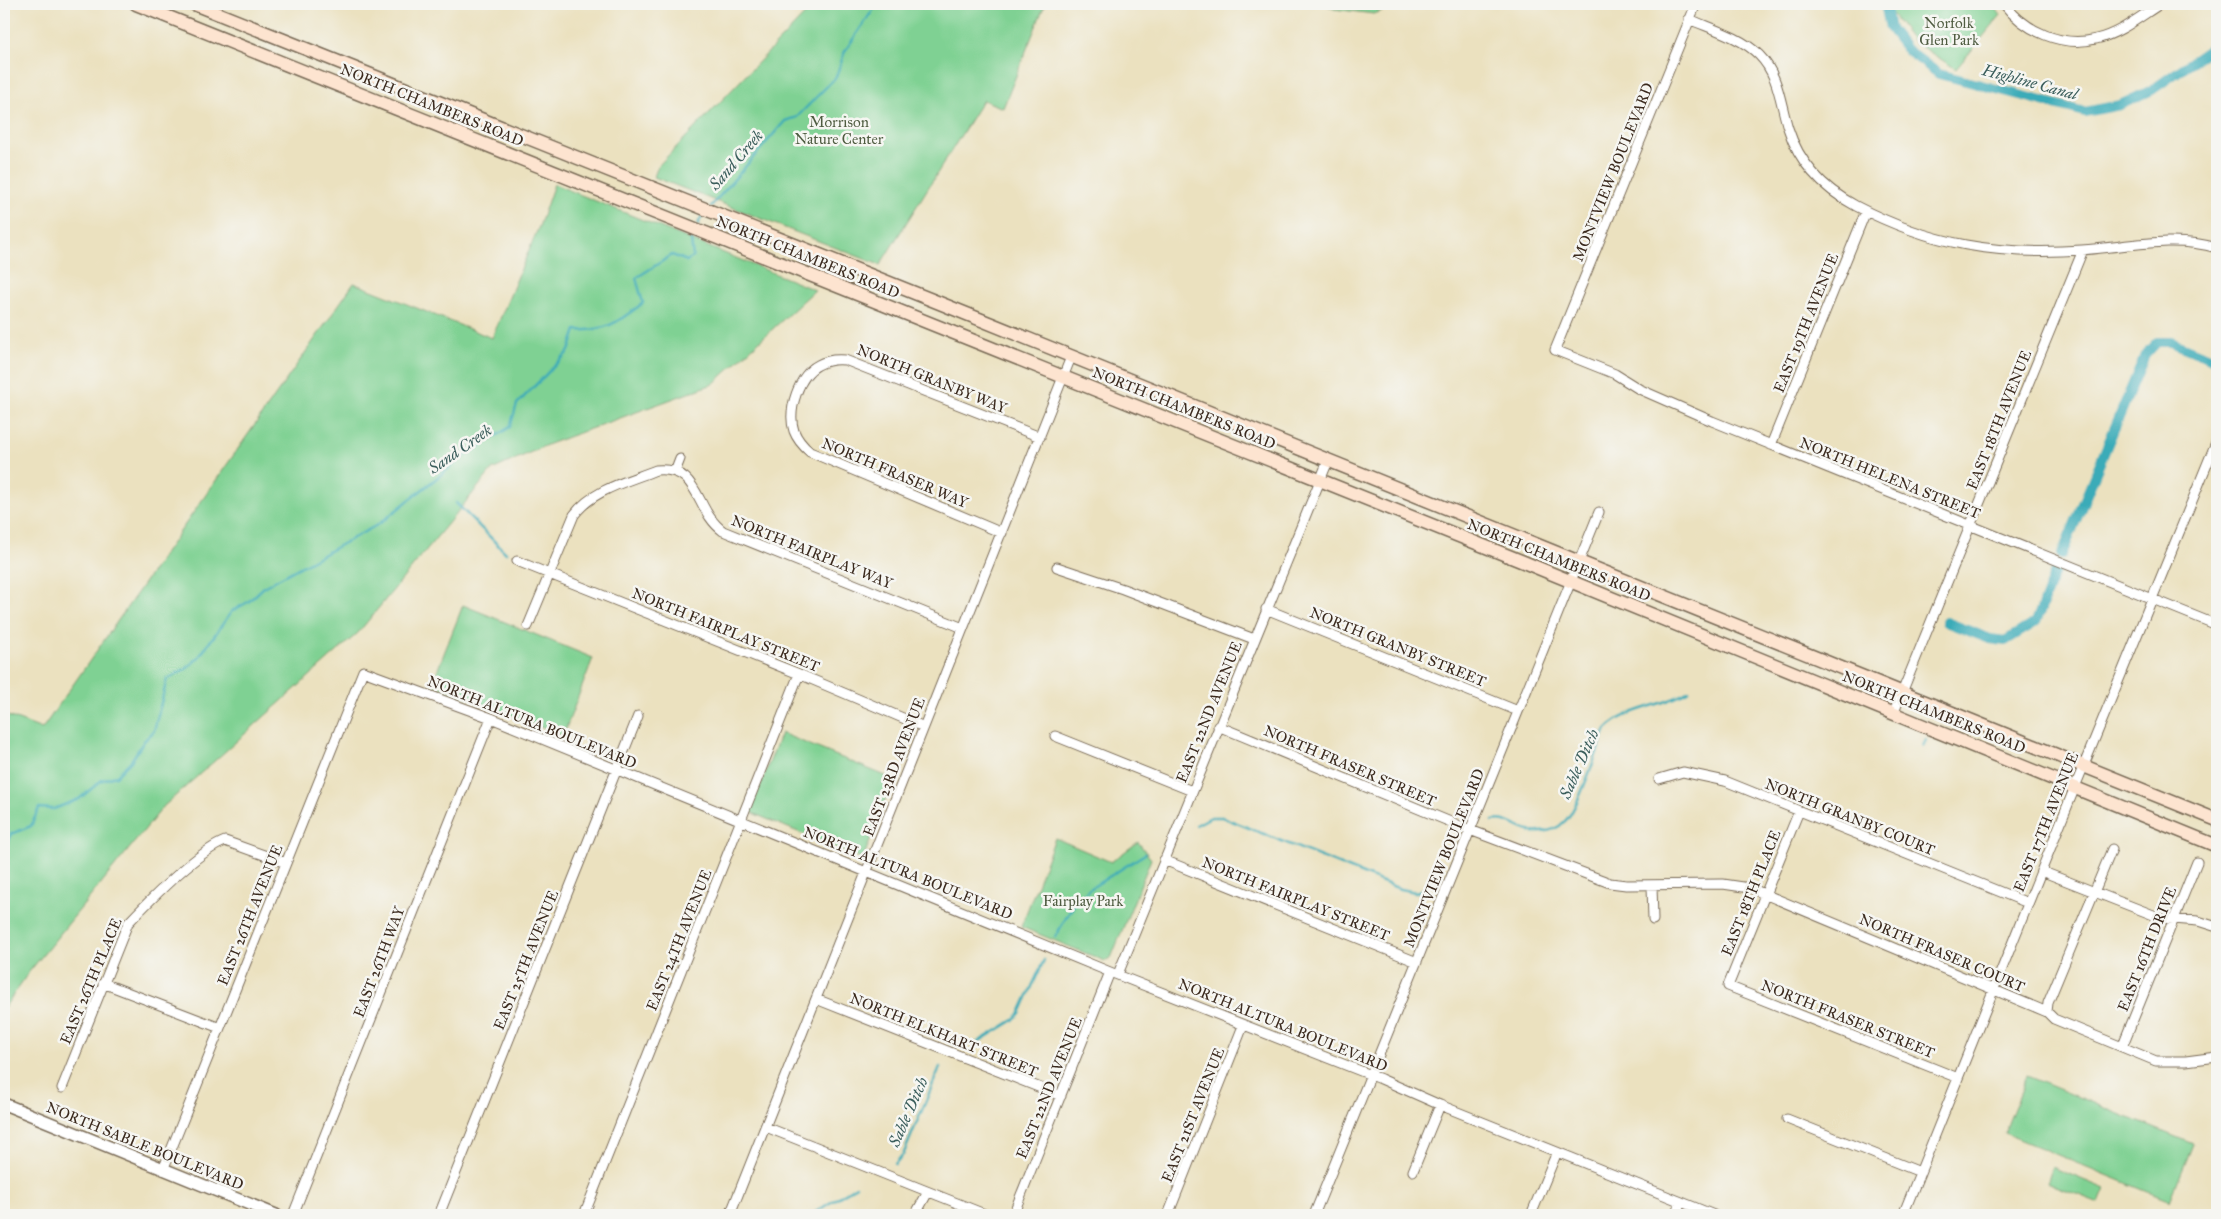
<svg xmlns="http://www.w3.org/2000/svg" width="2221" height="1219" font-family="'IM FELL Great Primer',serif">
<rect width="100%" height="100%" fill="#f6f6f2"/>
<filter id="ink" filterUnits="userSpaceOnUse"><feTurbulence type="fractalNoise" baseFrequency=".02" numOctaves="2"/><feDisplacementMap in="SourceGraphic" scale="10" xChannelSelector="R" yChannelSelector="G"/><feConvolveMatrix kernelMatrix="1 2 1 2 8 2 1 2 1" color-interpolation-filters="sRGB"/></filter>
<filter id="wash" filterUnits="userSpaceOnUse"><feTurbulence type="fractalNoise" baseFrequency=".0096" numOctaves="4" result="noise"/><feDisplacementMap in="SourceGraphic" scale="20" xChannelSelector="R" yChannelSelector="G"/><feGaussianBlur stdDeviation="1.12" result="paint"/><feColorMatrix in="noise" values="0 0 0 0 0 0 0 0 0 0 0 0 0 0 0 0 0 1.4 0 .05"/><feComposite in="paint" operator="in"/></filter>
<g filter="url(#wash)">
<rect width="100%" height="100%" fill="#ebe1bf"/>
<path fill="#7fd193" stroke="#5d7e58" d="M815 4H1045L1003 108 983 100 880 265 654 177 658 166Z
M1325 4H1400L1374 14 1334 9Z
M1889 4H1991L2001 15 1956 69 1914 42 1889 10Z
M554 184 815 290 713 384 549 444 492 470 358 633 164 806 29 972 4 1008V722L8 716 42 729 354 283 492 338 540 224Z
M463 605 593 658 563 736 432 684Z
M781 733 893 779 863 859 750 812Z
M1055 838 1111 862 1138 842 1151 859 1111 958 1105 961 1021 927Z
M2027 1076 2193 1144 2170 1201 2004 1133Z
M2052 1167 2105 1189 2099 1203 2046 1182Z"/>
<g fill="none" stroke-linecap="round" stroke-linejoin="round">
<path stroke="#3babb8" stroke-width="2.5" d="M711 206 785 121 797 117 836 77 845 51 875 7 880 4
M698 224 703 214
M456 503 506 553
M1923 746 1926 740
M1493 821C1507 817 1519 830 1533 832 1545 833 1557 830 1565 821 1578 809 1598 748 1606 729 1627 707 1664 707 1689 691
M1196 825 1211 817H1222L1400 889 1416 892 1426 888
M4 851 11 834 31 826 39 808 54 809 79 799 102 780 116 776 131 761 144 741 154 731 167 679 186 669 199 657 232 611 248 602 265 586 379 524 463 457 510 427 517 404 569 351 576 330C607 332 619 321 643 303L636 278 672 255 687 261 693 257 691 240 693 234
M1055 937 1073 906 1088 890 1145 854
M973 1045 1012 1021 1020 1013 1044 960
M895 1164 904 1153 940 1067
M811 1215 856 1186"/>
<path stroke="#3babb8" stroke-width="10" d="M1885 4 1890 28 1907 50 1939 74 2085 112 2120 105 2152 90 2217 44
M2062 554 2145 355 2157 342H2171L2217 361
M1946 622 1990 639 2005 641 2036 622 2056 569"/>
</g>
</g>
<g filter="url(#ink)">
<g fill="none" stroke-linecap="round" stroke-linejoin="round">
<defs>
<path id="minor" d="M1696 4 1555 350 1615 374 1639 389 1712 421 2217 625
M2004 4C2025 31 2062 48 2096 39 2119 34 2141 16 2160 4
M1689 19C1712 29 1741 37 1759 55 1779 75 1780 103 1788 128 1799 163 1824 189 1856 206 1931 245 1998 256 2082 250 2127 247 2173 235 2217 248
M1771 445 1866 211
M675 472 680 459
M1002 533 810 452C803 446 797 439 794 431 787 410 799 375 818 365 827 360 835 359 845 360L1040 437
M517 561 799 674 924 727
M1057 567 1123 589 1254 639
M1266 609 1518 711
M528 626 574 515C594 489 626 482 656 470 701 466 694 510 723 531L963 628
M1894 712 2083 250
M1218 726 1470 830 1610 883 1626 885 1723 884 1750 888 2047 1012 2054 1019 2156 1061H2186L2217 1057
M1055 736 1192 791
M1659 779 1683 772 1725 781 2028 903
M1799 811 1728 986 1958 1078
M1164 860 1417 962
M2041 871 2161 918 2198 921 2217 927
M1652 885 1653 920
M1118 974 1328 461
M103 983 220 1028
M816 999 1061 1096
M2047 1012 2048 1003 2112 849
M2122 1047 2197 862
M62 1088 128 923C150 900 197 852 225 841L286 863
M1787 1119 1920 1172
M766 1127 987 1215
M163 1170 363 671 491 718 1110 972 1381 1079 1440 1105 1714 1215
M1413 1171 1440 1105
M293 1215 491 718
M439 1215 638 716
M584 1215 799 674
M730 1215 1071 357
M915 1215 928 1192
M1013 1215 1110 972
M1168 1215 1243 1026
M1314 1215 1599 512
M1531 1215 1557 1152
M1675 1215 1681 1202
M1903 1215 2075 787 2217 440"/>
<path id="tertiary" d="M4 1104 276 1215"/>
<path id="secondary" d="M136 4 1521 561 2217 846
M194 4 942 304 2217 820"/>
</defs>
<use href="#minor" stroke="#796a56" stroke-width="11"/>
<use href="#tertiary" stroke="#796a56" stroke-width="14"/>
<use href="#secondary" stroke="#796a56" stroke-width="15"/>
<use href="#minor" stroke="#fff" stroke-width="9"/>
<use href="#tertiary" stroke="#fff" stroke-width="11"/>
<use href="#secondary" stroke="#fde4d0" stroke-width="12"/>
</g>
</g>
<g text-anchor="middle" dominant-baseline="central" stroke-width="5" stroke-linejoin="round" paint-order="stroke">
<g font-size="15" fill="#4f5c41" stroke="#f6f6f2">
<text x="1949" y="23">Norfolk<tspan x="1949" dy="17">Glen Park</tspan></text>
<text x="839" y="122">Morrison<tspan x="839" dy="17">Nature Center</tspan></text>
<text x="1083" y="901">Fairplay Park</text>
</g>
<g font-size="15" fill="#3b2a1e" stroke="#f6f6f2">
<text transform="translate(432 105) rotate(22)">NORTH CHAMBERS ROAD</text>
<text transform="translate(1613 172) rotate(-68)">MONTVIEW BOULEVARD</text>
<text transform="translate(808 257) rotate(22)">NORTH CHAMBERS ROAD</text>
<text transform="translate(1806 323) rotate(-68)">EAST 19TH AVENUE</text>
<text transform="translate(932 379) rotate(22)">NORTH GRANBY WAY</text>
<text transform="translate(1184 408) rotate(22)">NORTH CHAMBERS ROAD</text>
<text transform="translate(1999 420) rotate(-68)">EAST 18TH AVENUE</text>
<text transform="translate(895 473) rotate(23)">NORTH FRASER WAY</text>
<text transform="translate(1890 478) rotate(22)">NORTH HELENA STREET</text>
<text transform="translate(812 552) rotate(22)">NORTH FAIRPLAY WAY</text>
<text transform="translate(1559 560) rotate(22)">NORTH CHAMBERS ROAD</text>
<text transform="translate(726 630) rotate(22)">NORTH FAIRPLAY STREET</text>
<text transform="translate(1398 647) rotate(22)">NORTH GRANBY STREET</text>
<text transform="translate(1209 712) rotate(-68)">EAST 22ND AVENUE</text>
<text transform="translate(1934 712) rotate(22)">NORTH CHAMBERS ROAD</text>
<text transform="translate(532 722) rotate(22)">NORTH ALTURA BOULEVARD</text>
<text transform="translate(1350 766) rotate(23)">NORTH FRASER STREET</text>
<text transform="translate(894 767) rotate(-69)">EAST 23RD AVENUE</text>
<text transform="translate(1850 817) rotate(22)">NORTH GRANBY COURT</text>
<text transform="translate(2046 822) rotate(-68)">EAST 17TH AVENUE</text>
<text transform="translate(1444 858) rotate(-68)">MONTVIEW BOULEVARD</text>
<text transform="translate(908 873) rotate(22)">NORTH ALTURA BOULEVARD</text>
<text transform="translate(1751 893) rotate(-68)">EAST 18TH PLACE</text>
<text transform="translate(1296 899) rotate(22)">NORTH FAIRPLAY STREET</text>
<text transform="translate(250 915) rotate(-68)">EAST 26TH AVENUE</text>
<text transform="translate(679 940) rotate(-68)">EAST 24TH AVENUE</text>
<text transform="translate(2147 949) rotate(-68)">EAST 16TH DRIVE</text>
<text transform="translate(1942 953) rotate(23)">NORTH FRASER COURT</text>
<text transform="translate(526 960) rotate(-68)">EAST 25TH AVENUE</text>
<text transform="translate(379 962) rotate(-69)">EAST 26TH WAY</text>
<text transform="translate(91 981) rotate(-67)">EAST 26TH PLACE</text>
<text transform="translate(1848 1019) rotate(22)">NORTH FRASER STREET</text>
<text transform="translate(1283 1025) rotate(22)">NORTH ALTURA BOULEVARD</text>
<text transform="translate(944 1035) rotate(22)">NORTH ELKHART STREET</text>
<text transform="translate(1049 1088) rotate(-68)">EAST 22ND AVENUE</text>
<text transform="translate(1193 1115) rotate(-68)">EAST 21ST AVENUE</text>
<text transform="translate(145 1146) rotate(22)">NORTH SABLE BOULEVARD</text>
</g>
<g font-size="16" font-style="italic" fill="#3b5e5c" stroke="#f6f6f2">
<text transform="translate(2030 82) rotate(15)">Highline Canal</text>
<text transform="translate(736 160) rotate(-49)">Sand Creek</text>
<text transform="translate(460 449) rotate(-35)">Sand Creek</text>
<text transform="translate(1579 764) rotate(-66)">Sable Ditch</text>
<text transform="translate(908 1112) rotate(-66)">Sable Ditch</text>
</g>
</g>
<rect width="2221" height="1219" fill="none" stroke="#f6f6f2" stroke-width="20"/>
</svg>
